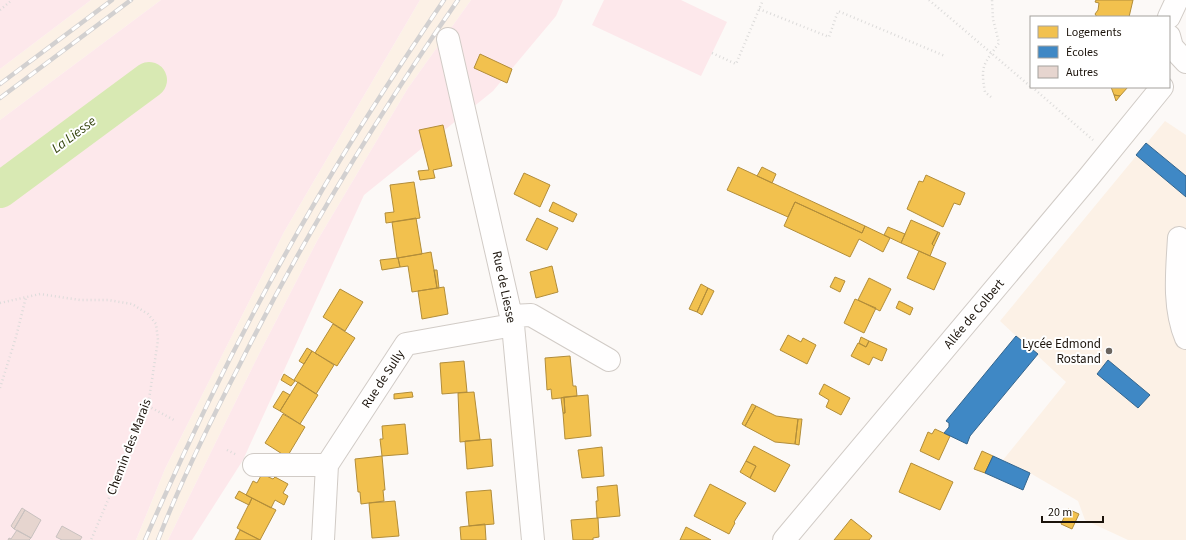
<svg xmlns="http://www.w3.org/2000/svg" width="1186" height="540" font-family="'Source Sans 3',sans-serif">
<rect width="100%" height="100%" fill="#fcf9f7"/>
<path fill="#fcf1e6" d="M91 0H161L0 120V69Z
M420 0H471L408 88 317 241 258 356 168 540H136L165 469 284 232Z
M1165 121 1186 135V540H1128L1085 520 1078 501 1030 473 1003 460 1066 382 1000 321Z"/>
<path fill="#fde8eb" d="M0 0H91L0 69Z
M161 0H420L284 232 165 469 136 540H0V120Z
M471 0H563L556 16 493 91 364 195 243 460 192 540H168L258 356 317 241 408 88Z
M604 0H681L727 22 701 76 592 25Z"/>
<path fill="#f2c14e" stroke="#b28d3a" d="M1096 0H1133L1129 17H1097L1095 14 1098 10 1099 3 1095 2Z
M480 54 512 69 507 83 474 68Z
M1111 87H1128L1120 96 1114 95Z
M1114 95 1120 96 1116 101Z
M443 125 452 166 433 170 435 178 420 180 418 171 429 170 419 130Z
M738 167 865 226 862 233 795 202 788 217 727 190Z
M762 167 776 174 772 183 757 176Z
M524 173 550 185 540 207 514 194Z
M926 175 965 193 960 205 954 203 943 227 907 209 919 181 923 182Z
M414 182 420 218 386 223 385 213 394 212 390 185Z
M553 202 577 214 573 222 549 211Z
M795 202 862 233 865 226 890 238 883 252 859 239 850 257 784 226Z
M416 218 422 254 397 258 392 222Z
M537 218 558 228 547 250 526 240Z
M911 220 938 232 932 244 934 246 930 256 901 243Z
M888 227 905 234 901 243 884 235Z
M938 232 940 233 934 246 932 244Z
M919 251 946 263 934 290 907 278Z
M431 252 437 288 412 292 408 266 400 267 398 258Z
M398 258 400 267 382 270 380 260Z
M552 266 558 292 536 298 530 272Z
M434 270H437L439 288H437Z
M835 277 845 281 840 292 830 287Z
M869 278 891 289 880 311 858 300Z
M701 284 708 288 697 312 689 309Z
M444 287 448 314 422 319 418 291Z
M708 288 714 291 702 315 697 312Z
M340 289 363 302 345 331 323 317Z
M855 299 876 308 864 333 844 323Z
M899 301 913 308 910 315 896 308Z
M333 324 355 338 337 366 315 353Z
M788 335 801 342 803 338 816 345 807 364 780 350Z
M861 337 869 341 866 347 859 343Z
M869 341 887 349 882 361 873 357 869 365 851 356 858 343 866 347Z
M307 348 312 351 304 364 299 361Z
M312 351 334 365 316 394 294 380Z
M570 356 573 386H576L577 396 552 399 551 389 547 390 545 358Z
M464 361 467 392 442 394 440 363Z
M284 374 295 381 291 386 281 380Z
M298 382 318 395 300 424 280 411Z
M824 384 850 398 841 415 826 407 829 400 819 394Z
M283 391 290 395 280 411 273 407Z
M412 392 413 397 394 399V394Z
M474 392 480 440 460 442 458 393Z
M588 395 591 436 565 439 563 413H565L564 397Z
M564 397 565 413H563L561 398Z
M752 404 756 406 745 426 742 424Z
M756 406 776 416 798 419 795 444 775 442 745 426Z
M283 414 305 427 287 457 265 443Z
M798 419H802L799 445 795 444Z
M405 424 408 454 382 456 380 439H383L382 426Z
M935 429 950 436 939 460 920 451 928 432 932 434Z
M491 439 493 466 467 469 465 441Z
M754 446 790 465 775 492 750 478 756 466 746 461Z
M602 447 604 476 582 478 578 450Z
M982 451 993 456 985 473 974 469Z
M382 456 385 490H383L384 501 361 504 360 492H358L355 459Z
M746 461 756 466 750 478 740 472Z
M911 463 953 482 940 510 899 492Z
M262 474 273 479 275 477 288 484 283 493 288 496 284 505 275 500 271 508 246 495 253 481 257 483Z
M710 484 746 503 734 522 735 523 729 534 694 516Z
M617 485 620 516 597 518 596 501H598L597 487Z
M491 490 494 524 469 526 466 492Z
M239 491 252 498 249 505 235 498Z
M252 498 276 510 260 540 237 528Z
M395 501 399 536 372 538 369 503Z
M1068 509 1079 514 1072 529 1061 524Z
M598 518 599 537 593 538V540H573L571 520Z
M851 519 872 536 869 540H834Z
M485 524 486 540H461L460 527Z
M686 527 711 540H680Z
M240 530 260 540H235Z"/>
<path fill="#3f88c5" stroke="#34658d" d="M1146 143 1186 176V197L1136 155Z
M1016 336 1038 354 970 436 967 444 944 433 949 427V423L946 421Z
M1108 360 1150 395 1138 408 1097 374Z
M993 456 1030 473 1023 490 985 473Z"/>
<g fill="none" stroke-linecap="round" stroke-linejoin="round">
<path stroke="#d8e9b3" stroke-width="36" d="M0 190 149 80"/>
</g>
<path fill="#e6d5cf" stroke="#c8c1bf" d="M22 508 25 510 14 529 11 526Z
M25 510 41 520 31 538 14 529Z
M62 526 82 537 80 540H62L56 537Z
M17 530 31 538 29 540H8L9 538 11 539Z"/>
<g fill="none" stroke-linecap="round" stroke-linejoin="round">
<defs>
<path id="minor" d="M1169 17 1177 0
M1169 36 1172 47 1186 62
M448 39 513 325 533 540
M1179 238C1177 271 1173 307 1186 338
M511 316 531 315 609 360
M254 465H327
M323 540 327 465 406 344 513 325
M784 540 1088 178 1162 87"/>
</defs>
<use href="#minor" stroke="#d1cbc6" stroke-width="24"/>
<path stroke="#dcdbda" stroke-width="2.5" stroke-dasharray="1 3" stroke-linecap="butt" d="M929 0 1031 87
M759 9 829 37 838 11 945 56
M0 10 12 0
M712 53 736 64 763 0
M1032 87 1093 140
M991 97 985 92C980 65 984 64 999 43L993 19 992 0
M0 303 40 294 80 300H108L132 304 148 314 156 324 158 340 148 406 91 540
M0 388 16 337 26 297
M148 406 174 420
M227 450 237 455"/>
<use href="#minor" stroke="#fffefe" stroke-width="22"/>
<defs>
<path id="rail" d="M0 84 112 0
M0 98 131 0
M145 540C196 423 252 309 317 199 356 131 400 65 444 0
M158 540C181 481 209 424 238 368 302 240 376 118 458 0"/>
</defs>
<use href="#rail" stroke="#d2d0d0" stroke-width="4.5"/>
<use href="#rail" stroke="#fff" stroke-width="3" stroke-dasharray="9" stroke-linecap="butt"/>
</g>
<circle fill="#6a645e" stroke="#fff" stroke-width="1.5" cx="1109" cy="351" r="4"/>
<g text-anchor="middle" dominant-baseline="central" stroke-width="4" stroke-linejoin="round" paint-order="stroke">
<g font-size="13" fill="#1b130b" stroke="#fff">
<text transform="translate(504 287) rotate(78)">Rue de Liesse</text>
<text transform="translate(974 314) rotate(-50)">Allée de Colbert</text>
<text transform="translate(383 379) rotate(-57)">Rue de Sully</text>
<text transform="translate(129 447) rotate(-69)">Chemin des Marais</text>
</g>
<g font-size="13" fill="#1b130b" stroke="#fff" text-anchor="end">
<text x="1101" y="344">Lycée Edmond<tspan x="1101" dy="15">Rostand</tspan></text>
</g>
<g font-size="14" font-style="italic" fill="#34440d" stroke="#fff">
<text transform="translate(74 135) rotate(-37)">La Liesse</text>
</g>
</g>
<rect x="1030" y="16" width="140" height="72" fill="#ffffff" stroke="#a4a19d"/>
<rect x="1038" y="26" width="20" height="12" fill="#f2c14e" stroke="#a4a19d"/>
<text x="1066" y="36" font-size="12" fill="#1b130b">Logements</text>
<rect x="1038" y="46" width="20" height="12" fill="#3f88c5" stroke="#a4a19d"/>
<text x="1066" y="56" font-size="12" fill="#1b130b">Écoles</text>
<rect x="1038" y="66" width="20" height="12" fill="#e6d5cf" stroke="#a4a19d"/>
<text x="1066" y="76" font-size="12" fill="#1b130b">Autres</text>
<path d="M1042 516v6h61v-6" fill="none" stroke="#1b130b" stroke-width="2"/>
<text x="1048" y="516" font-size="12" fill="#1b130b" stroke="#ffffff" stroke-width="3" paint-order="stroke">20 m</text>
</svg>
